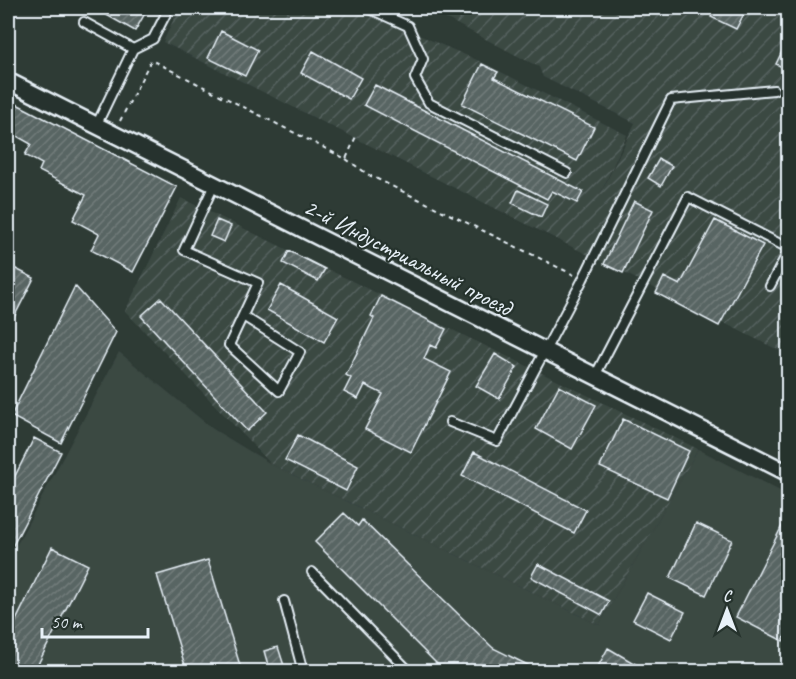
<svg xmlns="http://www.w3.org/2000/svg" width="796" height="679" font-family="Caveat,sans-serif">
<defs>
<pattern id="industrial-furrows" width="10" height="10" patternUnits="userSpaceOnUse" patternTransform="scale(1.5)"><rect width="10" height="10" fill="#3b4843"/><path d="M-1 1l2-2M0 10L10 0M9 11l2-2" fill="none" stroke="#57635f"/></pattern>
<pattern id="building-hatch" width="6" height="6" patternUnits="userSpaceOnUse" patternTransform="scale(1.5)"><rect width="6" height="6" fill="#596563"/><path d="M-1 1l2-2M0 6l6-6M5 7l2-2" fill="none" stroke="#717c7a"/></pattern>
</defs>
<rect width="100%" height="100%" fill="#2e3b35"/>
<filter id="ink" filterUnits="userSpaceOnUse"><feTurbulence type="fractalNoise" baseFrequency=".0167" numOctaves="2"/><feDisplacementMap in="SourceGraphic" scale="12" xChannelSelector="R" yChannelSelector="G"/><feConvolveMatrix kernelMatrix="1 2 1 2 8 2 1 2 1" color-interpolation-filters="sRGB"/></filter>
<g filter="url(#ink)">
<path fill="#3b4843" d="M119 352 213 429 271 464 599 625 698 449 788 495V671L8 672V561Z"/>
<path fill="url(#industrial-furrows)" d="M179 8H356L477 60 627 135 599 197 635 123 543 77 539 67 426 8H788V355L163 42Z
M181 198 698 449 599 625 271 464 125 311Z"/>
<path fill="url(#building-hatch)" stroke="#e8f1f8" stroke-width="1.5" d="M94 8H148L135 31Z
M716 8H747L736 29 711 17Z
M221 31 258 50 245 76 208 58Z
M788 39V70L776 64Z
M313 51 361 78 349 99 301 73Z
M482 64 498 72 494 78 594 127 577 161 462 104Z
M375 85 583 192 577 203 552 191 547 199 364 105Z
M9 100 177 187 133 272 91 250 99 234 73 220 86 195 39 171 42 164 25 155 31 144 8 131Z
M659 159 672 166 661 186 648 178Z
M518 190 547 204 541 217 512 203Z
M634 201 653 210 623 273 604 264Z
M217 220 231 226 224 242 210 236Z
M715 220 763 245 719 326 656 293 664 277 680 285Z
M289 251 325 269 318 281 283 263Z
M8 265 34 278 8 329Z
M281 285 338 317 324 342 267 310Z
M75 286 116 332 61 443 11 416Z
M381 296 446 329 436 348 430 345 424 359 451 372 411 452 365 429 383 394 365 385 358 399 344 392 351 378 346 375 374 318 371 316Z
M161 298 267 412 247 431 141 316Z
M495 354 517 367 499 399 476 386Z
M559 386 596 405 572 449 536 429Z
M623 419 689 451 667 498 600 467Z
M298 435 358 466 346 491 285 460Z
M34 438 61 452 8 555V490Z
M474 452 586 510 574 533 462 476Z
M344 513 358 526 362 520 493 648 542 672H445L315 542Z
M788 514V630L783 641 736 617Z
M696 523 732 540 706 595 670 578Z
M52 547 88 565 34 672H8V637Z
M208 560 242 672H187L157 575Z
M538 564 609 601 602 615 531 577Z
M647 593 685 612 671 639 633 620Z
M278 647 286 672H270L264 651Z
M608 648 649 672H595Z"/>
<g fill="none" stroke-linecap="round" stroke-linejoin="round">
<defs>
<path id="service" d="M368 8 408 26 423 59 415 78 429 103 567 173
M84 22 133 49 96 126
M133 49 153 39 169 8
M214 185 184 250 258 283 229 345 279 391 300 352 243 316
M770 286 788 252
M595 376 688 197 788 248
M450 422 497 441 583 279 671 100 774 90
M312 572 410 672
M284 601 303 672"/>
<path id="minor" d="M8 81 788 473"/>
</defs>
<use href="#service" stroke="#e8f1f8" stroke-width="12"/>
<use href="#minor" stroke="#e8f1f8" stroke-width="20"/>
<path stroke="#e8f1f8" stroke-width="2" stroke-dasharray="4.5 4.5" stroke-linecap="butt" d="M120 121 151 60 346 159 357 134
M346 159 369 175 574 275"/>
<use href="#service" stroke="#26332d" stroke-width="8"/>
<use href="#minor" stroke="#26332d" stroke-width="15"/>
</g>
</g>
<g text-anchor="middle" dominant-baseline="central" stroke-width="4.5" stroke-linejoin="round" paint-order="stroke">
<g font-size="24" fill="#e8f1f8" stroke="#26332d">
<text transform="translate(408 257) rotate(27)">2-й Индустриальный проезд</text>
</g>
</g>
<rect width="796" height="679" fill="none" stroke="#26332d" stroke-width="30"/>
<rect x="15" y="15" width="766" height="649" fill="none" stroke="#e8f1f8" stroke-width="2" filter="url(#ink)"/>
<g transform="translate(727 610)" stroke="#26332d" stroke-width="4.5" paint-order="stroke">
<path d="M0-4.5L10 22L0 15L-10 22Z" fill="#e8f1f8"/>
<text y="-9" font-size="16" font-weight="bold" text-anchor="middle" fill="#e8f1f8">С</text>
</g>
<path d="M42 628v9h106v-9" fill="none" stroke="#e8f1f8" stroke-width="3"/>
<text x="51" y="628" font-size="18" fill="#e8f1f8" stroke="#26332d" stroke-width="4.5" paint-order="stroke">50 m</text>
</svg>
